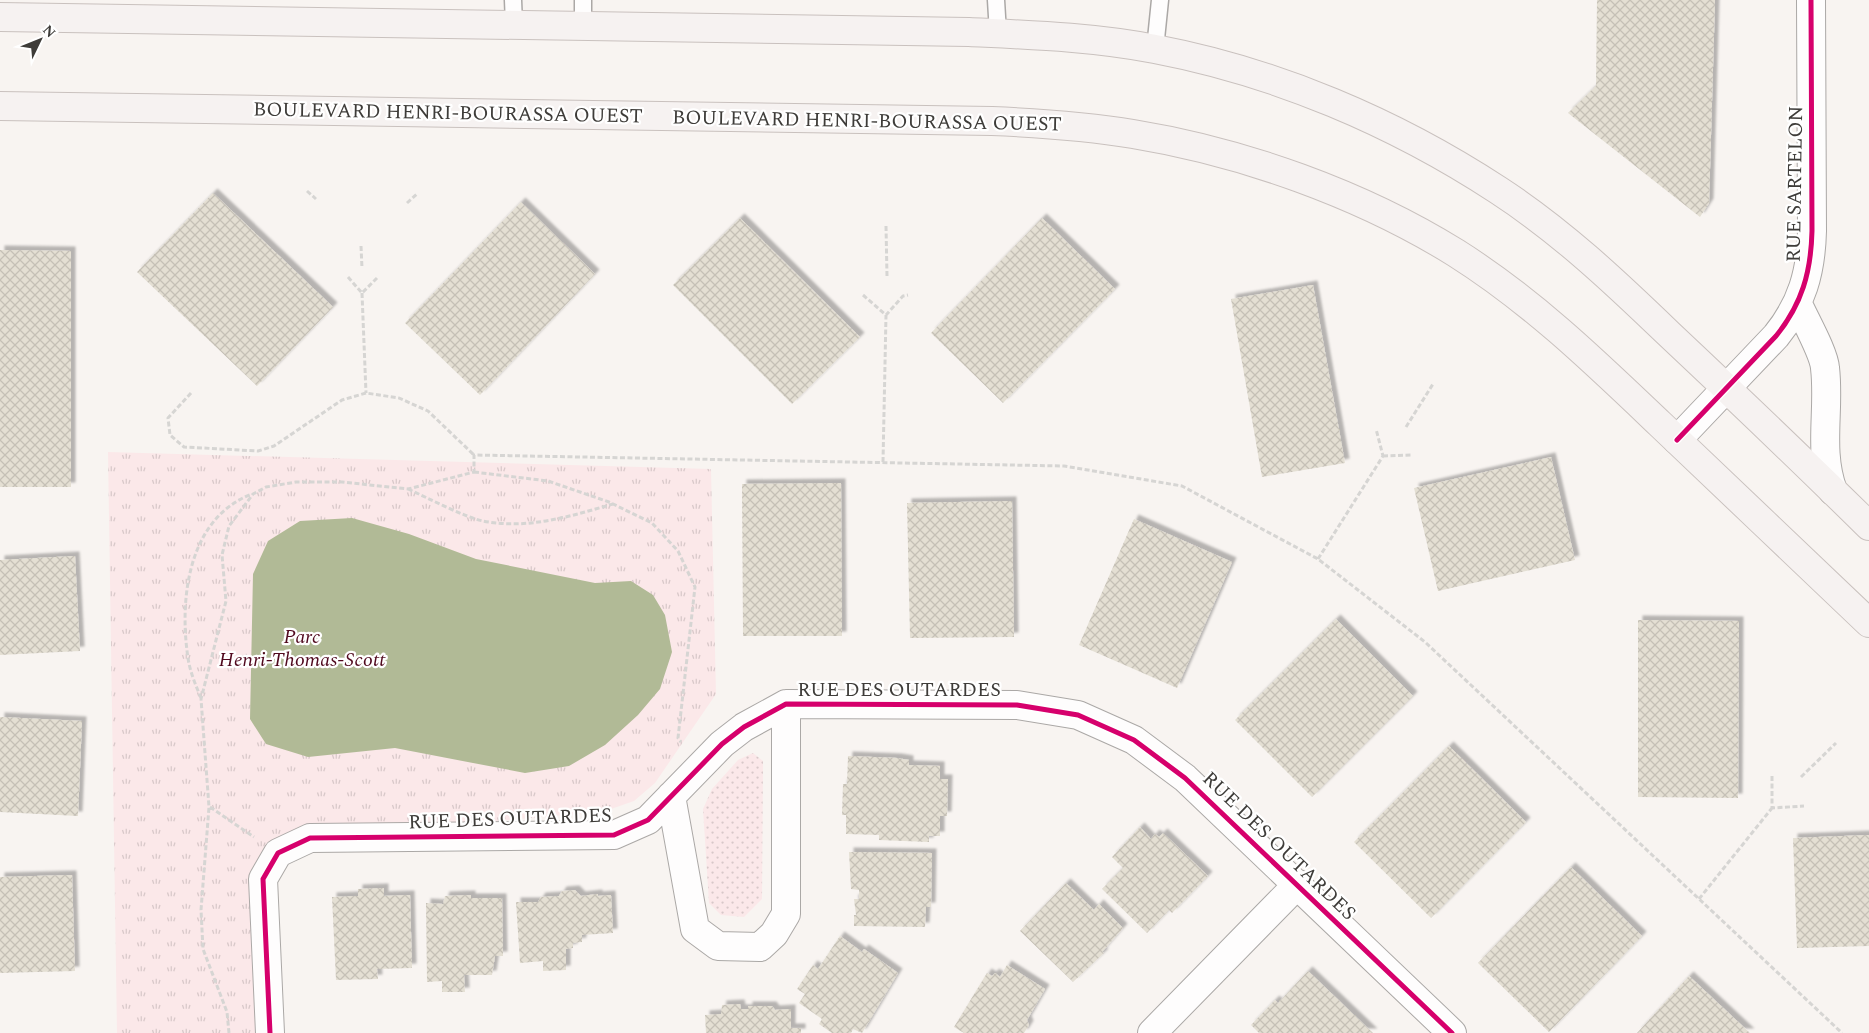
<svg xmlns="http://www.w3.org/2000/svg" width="1869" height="1033" font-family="Spectral,serif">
<defs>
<pattern id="grass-dots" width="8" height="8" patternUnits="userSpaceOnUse" patternTransform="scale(1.25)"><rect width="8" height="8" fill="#fbe8e9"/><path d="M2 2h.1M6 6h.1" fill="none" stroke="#d8c8c9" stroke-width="1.8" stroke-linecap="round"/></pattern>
<pattern id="park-tufts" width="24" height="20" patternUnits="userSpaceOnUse" patternTransform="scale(1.25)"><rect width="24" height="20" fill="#fbe8e9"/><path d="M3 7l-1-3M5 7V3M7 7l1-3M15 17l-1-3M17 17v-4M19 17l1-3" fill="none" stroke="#d8c8c9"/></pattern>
<pattern id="building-cross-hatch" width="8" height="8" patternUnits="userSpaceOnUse" patternTransform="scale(1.25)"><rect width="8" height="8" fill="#e4dfd3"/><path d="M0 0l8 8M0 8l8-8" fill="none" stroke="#c5c0b6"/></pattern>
<filter id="shadow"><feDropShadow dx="4.5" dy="-4.5" stdDeviation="1" flood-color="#0004"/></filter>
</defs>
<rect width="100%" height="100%" fill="#f8f4f1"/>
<path fill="url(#grass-dots)" d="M753 753 763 761 762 899 744 917 721 915 709 903 703 809 712 789 738 760Z"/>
<path fill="url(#park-tufts)" d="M108 452 711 469 716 694 655 783 634 801 611 809 585 813 310 838 278 853 270 1033H117Z"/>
<path fill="#b1ba96" d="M352 518 409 534 476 559 595 583 631 581 653 595 665 615 672 652 660 689 638 715 605 745 569 766 525 773 395 748 308 757 266 744 250 719 253 574 268 541 300 521Z"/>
<path fill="url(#building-cross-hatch)" filter="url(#shadow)" d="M1597 0H1715L1709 203 1700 217 1568 113 1596 86Z
M213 193 333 307 257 386 137 272Z
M521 202 595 274 480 395 405 323Z
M740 218 860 337 792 404 673 285Z
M1042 218 1115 289 1003 403 931 333Z
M0 250 71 251V487H0Z
M1313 285 1345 463 1262 477 1231 299Z
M1551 457 1575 560 1438 591 1414 488Z
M841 483 842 636H743L742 484Z
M1012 501 1014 637 910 638 907 503Z
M1134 519 1232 562 1177 688 1079 645Z
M75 556 80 651 0 655V560Z
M1336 619 1413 696 1312 797 1235 720Z
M1638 620 1739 621 1738 798 1638 797Z
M0 717 82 721 78 816 0 812Z
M1449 746 1526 822 1431 918 1354 842Z
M848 756 897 758 909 760V765L940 766V779H948L947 816H940V836H929V842L879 840V835L846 834V815H842L843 784H847Z
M1140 827 1151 839 1155 834 1159 837 1163 833 1208 876 1172 913 1169 910 1147 933 1102 889 1123 868 1112 857Z
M1869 835V946L1797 948 1793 838Z
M849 852 932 853 931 907H926L925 927 854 926V915H856L854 899H859V890L851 889Z
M1571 867 1642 936 1549 1032 1478 963Z
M72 875 75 971 0 973V877Z
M1066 883 1094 910 1099 904 1123 928 1102 952 1104 953 1073 982 1020 931Z
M384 888V896L410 895 412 968 377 969 378 979 336 980 332 897 358 896V889Z
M575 890 581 896 598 894V896L611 895 613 933 582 935V942L573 943V948L566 949V970L543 971V961L520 963 516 902H538L541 897 559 896 562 891Z
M471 895V898H502L503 956H495L492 975H464L465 992H442V981L427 982 426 903 443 904 445 896Z
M840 936 862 952 864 949 898 973 862 1033 853 1029 851 1033H832L819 1024 822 1019 799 1003 805 994 797 989 813 965 818 969Z
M1007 965 1045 989 1027 1020 1029 1025 1024 1033H964L954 1027 987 973 992 976 995 973 1000 977Z
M1308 971 1373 1033H1259L1251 1025 1275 1000 1278 1003Z
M1689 976 1750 1033H1637Z
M740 1004 741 1009H748V1006H772L775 1010 791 1009V1028H801V1033H706L705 1015 721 1014 722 1005Z"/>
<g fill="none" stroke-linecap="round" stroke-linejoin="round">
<defs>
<path id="lane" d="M513 0 514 24
M583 0V26
M996 0 998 33
M1155 49 1160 0"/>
<path id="street" d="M1798 304C1805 320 1824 353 1825 368 1830 410 1818 450 1833 491
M1677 440 1776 336C1802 304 1811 272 1812 231L1811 0
M671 796 695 929 718 946 760 947 774 934 786 914V704
M270 1033 263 879 278 853 310 838 614 835 648 820 722 744 744 727 786 704 1017 705 1078 715 1134 740 1185 778 1452 1033
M1152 1033 1298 884"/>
<path id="primary" d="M0 17 969 32C1031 35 1093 37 1155 49 1276 72 1394 122 1498 190 1561 231 1615 282 1669 334 1736 397 1803 461 1869 526
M0 106 992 121C1039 123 1086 126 1133 134 1243 152 1361 194 1456 253 1532 301 1595 362 1660 424 1730 490 1799 557 1869 623"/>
</defs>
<use href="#lane" stroke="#aba8a6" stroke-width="19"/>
<use href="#street" stroke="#aba8a6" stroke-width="30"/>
<use href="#primary" stroke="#c9c1be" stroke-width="30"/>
<path stroke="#d6d5d3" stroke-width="3" stroke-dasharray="5 2.5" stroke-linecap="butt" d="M307 191 316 199
M407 203 418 193
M886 226 887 276
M361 246 362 268
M348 277 362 293 377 278
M362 293 366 393
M863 295 886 315 903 296 908 295
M191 393 168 418 170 435 184 447 258 451 274 446 342 400 366 393 399 398 428 411 474 455
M1406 427 1433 384
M1383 456 1411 455
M883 462 886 315
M474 472 548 481 609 502 652 523 678 551 695 587 678 738 681 742
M408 489C428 498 464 517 483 521 528 530 571 516 613 504
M1318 559 1383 456 1376 429
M201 698C196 686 190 672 188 658 179 599 188 518 252 494
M1772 776V808L1804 806
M1801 777 1836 743
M210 807 254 837
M1699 899 1772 808
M229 1033 227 1012 203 949 201 910 209 807 201 699 226 601 222 555 229 526 253 494 266 487 296 482H342L408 489 474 472V455L1064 466 1182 486 1318 559 1425 642 1842 1033"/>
<use href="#lane" stroke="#fefdfd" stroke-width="16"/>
<use href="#street" stroke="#fefdfd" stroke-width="28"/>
<use href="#primary" stroke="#f6f2f1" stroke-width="28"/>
<defs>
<path id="cycleway" d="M1677 440 1776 336C1802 304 1811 272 1812 231L1811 0
M270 1033 263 879 278 853 310 838 614 835 648 820 722 744 744 727 786 704 1017 705 1078 715 1134 740 1185 778 1452 1033"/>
</defs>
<use href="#cycleway" stroke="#fff" stroke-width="8"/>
<use href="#cycleway" stroke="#d6006c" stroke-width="5"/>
</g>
<g text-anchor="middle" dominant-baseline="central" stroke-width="4.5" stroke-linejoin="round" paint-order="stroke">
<g font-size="20" fill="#3e3c39" stroke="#fff">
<text transform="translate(448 113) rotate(1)">BOULEVARD HENRI-BOURASSA OUEST</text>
<text transform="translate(867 121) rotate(1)">BOULEVARD HENRI-BOURASSA OUEST</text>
<text transform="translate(1795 184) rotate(-89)">RUE SARTELON</text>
<text x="899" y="690">RUE DES OUTARDES</text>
<text transform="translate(510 819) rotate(-2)">RUE DES OUTARDES</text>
<text transform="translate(1279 846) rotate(44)">RUE DES OUTARDES</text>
</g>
<g font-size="20" font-style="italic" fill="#50081d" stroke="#fff">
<text x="302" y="637">Parc<tspan x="302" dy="23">Henri-Thomas-Scott</tspan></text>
</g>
</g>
<g transform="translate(40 40) rotate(47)" stroke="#ffffff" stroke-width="4" paint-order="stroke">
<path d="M0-4L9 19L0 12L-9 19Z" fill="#3e3c39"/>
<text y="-8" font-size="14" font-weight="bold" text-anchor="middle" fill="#3e3c39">N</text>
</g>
</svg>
